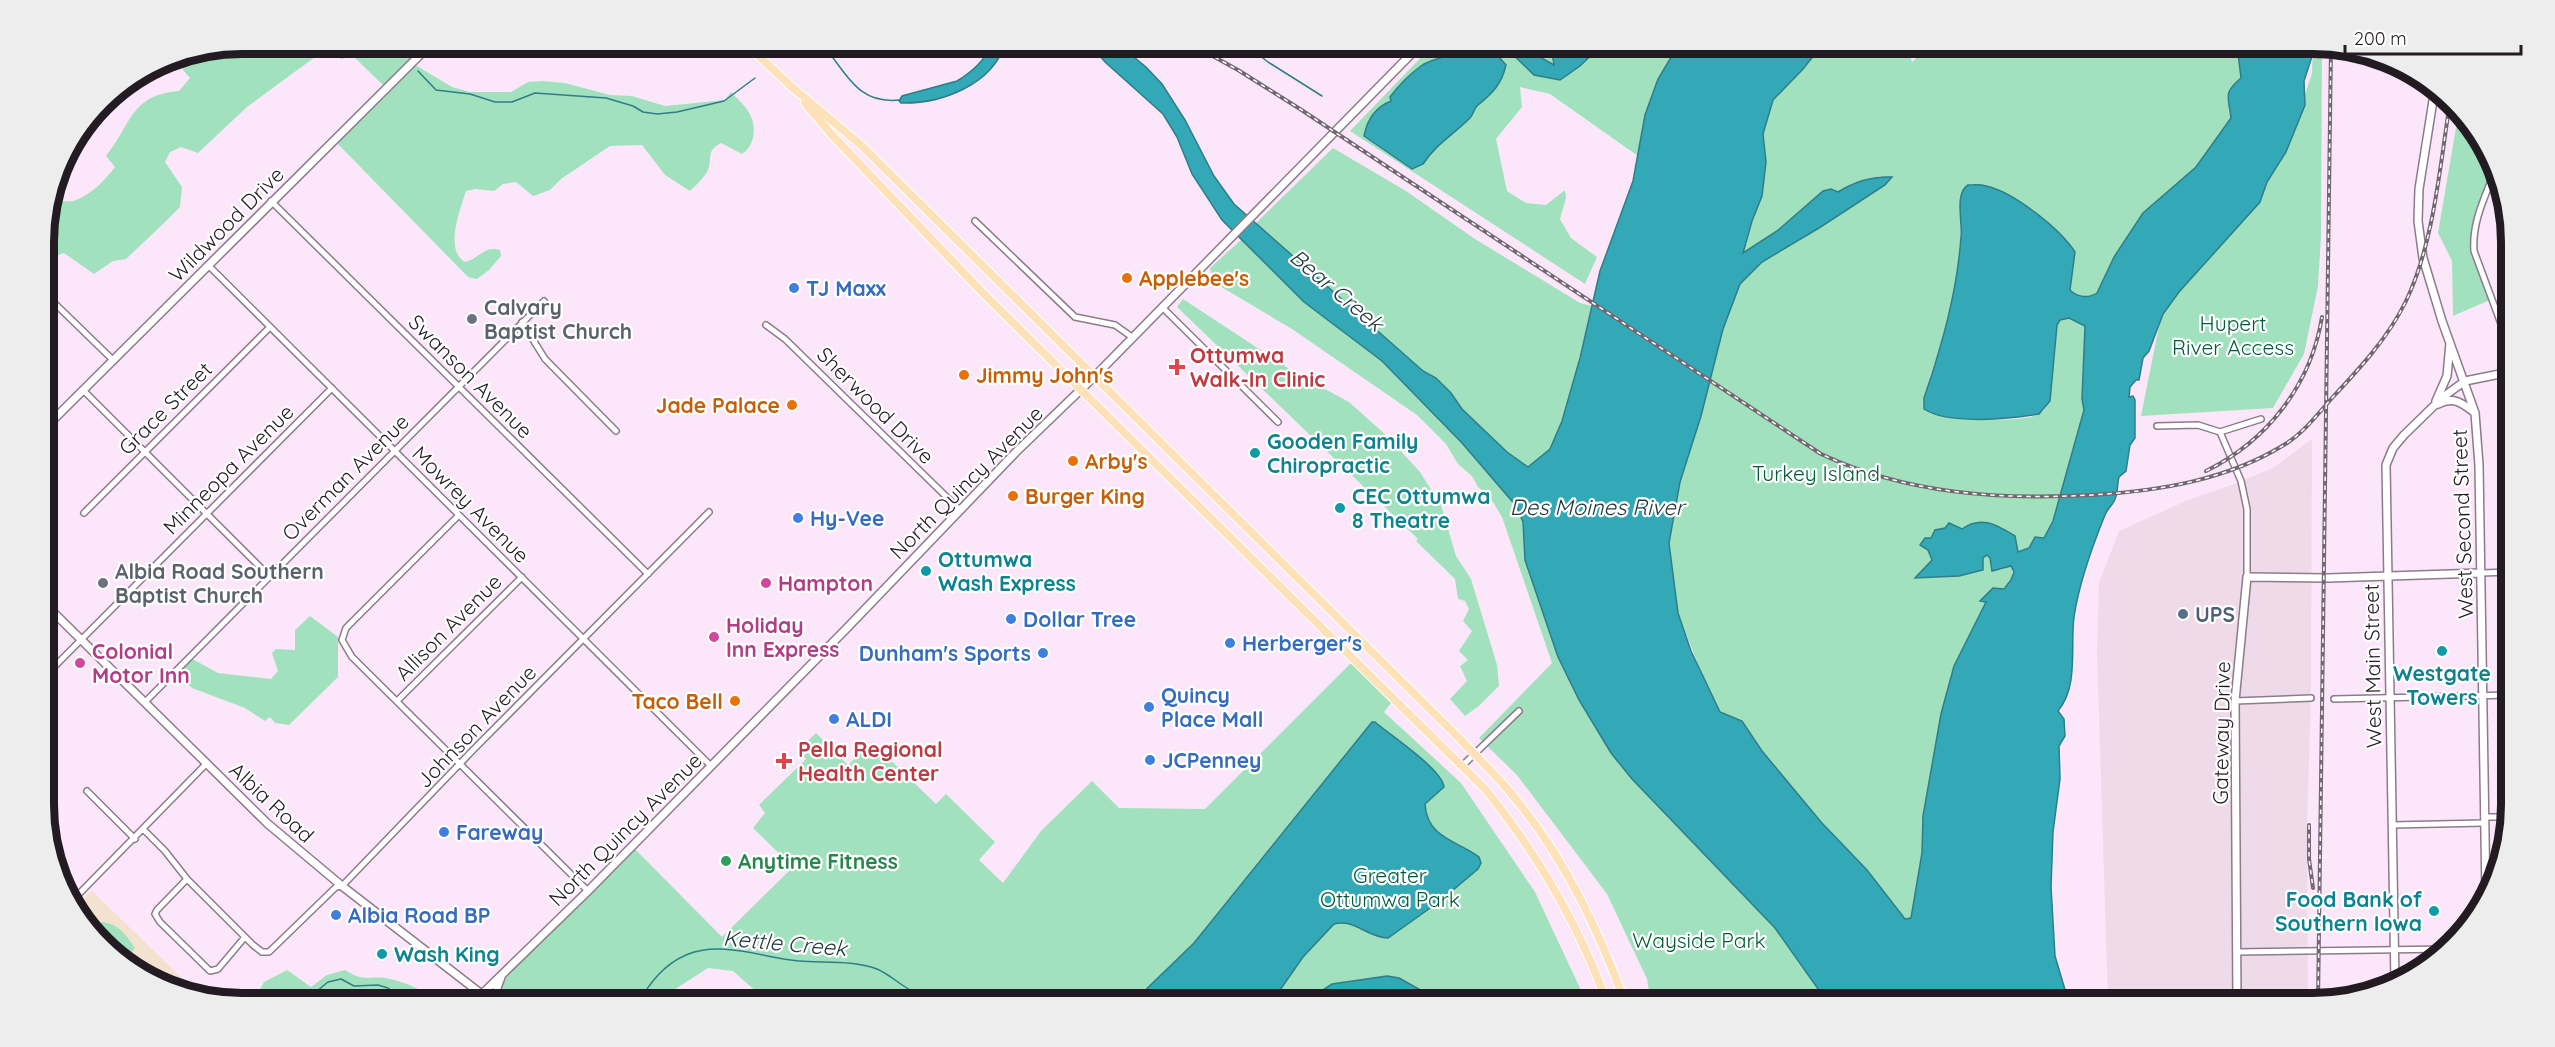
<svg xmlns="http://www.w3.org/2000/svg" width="2555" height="1047" font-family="Quicksand,sans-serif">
<rect width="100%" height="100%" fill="#fce7fa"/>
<path fill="#efdae9" d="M2312 439 2311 698 2307 823 2308 1003H2108L2097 651 2099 583 2119 531 2188 500 2234 484 2273 468Z"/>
<path fill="#f3e2d0" d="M92 891 156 953 201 997 178 993 92 936 77 905Z"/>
<path fill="#a2e1bd" d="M242 44H431L412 63 452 87 470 92H511L528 82 542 81 565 83 610 95 632 96 665 106 725 100 731 92C736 98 744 104 748 111 757 124 756 145 742 154L721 143C704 152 714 159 707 172 703 179 695 186 690 191L665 175 642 145 610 146 561 179 550 190 533 196 516 182 503 184 494 191 476 189 466 191C460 210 444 250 465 262 479 259 484 245 500 250L501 256 489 270 477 279 468 277 334 140 386 88 353 56 341 59 326 49 247 107 198 153 181 147 170 152 165 162 182 187 180 207 162 225 126 259 113 261 94 274 64 253 56 256 44 253C44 239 41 206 58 202 64 200 70 203 76 200 93 193 104 181 115 167L106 156C132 124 130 95 179 91L190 78 183 70 181 56Z
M1434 44H1679C1655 78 1645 115 1638 156L1550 94 1520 87 1522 107 1496 139 1507 191 1526 203 1546 205 1565 190 1566 198 1560 219 1571 238 1597 257 1585 284 1350 131Z
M1823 44H1907L1912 62 1923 52 1915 44H2240L2238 53 2241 78C2222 94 2228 97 2232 118L2196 167 2143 213 2114 257 2097 293C2088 299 2077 297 2070 290L2075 252 2043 220 1960 196C1963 240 1957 283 1947 326 1941 353 1922 383 1926 411L1932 414C1956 417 2021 425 2041 413 2045 410 2047 405 2050 401L2057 325 2060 320 2069 318 2085 326 2082 399 2084 410 2053 521 2044 538 2021 553C1992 547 1967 521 1935 530L1931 538 1920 545 1928 550 1932 560 1916 578 1934 577 1987 555 2001 570 2011 566C2019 586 1995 594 1981 601L1986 602 1954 666 1941 714 1923 816 1922 853 1911 918 1905 919 1867 870 1821 822 1762 751 1742 721 1720 712 1709 692 1678 613 1669 543 1680 482 1700 420 1723 329 1740 284 1762 262 1819 228 1885 185 1881 176 1853 183 1838 192 1823 191 1777 231 1743 253 1752 221 1762 196 1766 162 1763 134 1773 100 1803 69Z
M2313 44 2322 45 2321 236 2318 286 2304 354 2273 408 2141 416 2161 316 2296 122 2312 73Z
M2459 110 2470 121 2493 176 2478 214 2474 251 2492 299 2453 316 2452 261 2438 233Z
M1333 148 1406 191 1475 239 1580 303 1592 306 1569 399 1555 439 1550 449 1528 467 1507 452 1458 405 1451 393 1436 378 1423 371 1256 223Z
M1242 239 1304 302 1382 361 1462 443 1517 507 1611 753 1632 779 1775 928 1828 1003H1651L1647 979 1607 894 1517 775 1479 738 1552 663 1502 517 1490 497 1478 487 1472 476 1458 464 1446 444 1417 415 1292 329 1213 282 1210 268Z
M1183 299 1297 374 1349 402 1387 436 1420 472 1441 505 1456 556 1471 579 1497 665 1499 686 1479 706 1465 716 1450 699 1467 681 1460 666 1468 660 1459 651 1472 631 1463 621 1469 609 1465 601 1458 599 1455 579 1416 541 1418 539 1177 307Z
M310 616 338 637V677L289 725 275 723 270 717 265 721 245 708 192 688 174 673 189 657 218 673 271 679 278 671 272 653 276 649 295 650V630Z
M1355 659 1395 698 1384 712 1461 783 1535 892 1587 1003H767V1001L733 971 708 968 666 995 653 997 648 1003H506L499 995 502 974 632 846 722 937 793 867 753 828 765 813 759 805 806 759 798 750 816 733 848 765 872 742 936 804 946 794 995 842 979 860 1003 883 1041 831 1092 781 1119 808 1205 809Z
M102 922C119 924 126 935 135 948L126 958 93 936 101 927 99 925Z
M287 970 311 987 327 975 345 970C367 984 370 974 390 979 410 983 425 992 441 1003H258L254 999 264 982Z"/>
<path fill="#33a8b7" stroke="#2e7e8a" stroke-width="1.5" d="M992 44H1005C992 85 941 104 901 103L899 101 902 96 957 81C972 72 985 60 992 44Z
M1090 44H1118L1146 67 1162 84 1185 120 1214 176 1234 204 1423 371 1436 378 1451 393 1462 409 1507 452 1528 467 1550 449 1562 421 1580 358 1600 271 1633 181 1645 115 1658 79 1679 44H1823L1803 69 1773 100 1763 134 1766 162 1762 196 1752 221 1743 253 1777 231 1823 191 1831 189 1838 192C1855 181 1871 176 1892 177L1885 185 1819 228 1762 262 1740 284 1723 329 1701 416 1680 482 1669 543 1678 613 1691 651 1720 712 1742 721 1762 751 1821 822 1867 870 1905 919 1911 918 1922 853 1923 816 1941 714 1954 666 1986 602 1980 601 1993 588 2004 589 2011 580 2014 572 2011 566 1992 571 1990 558 1987 555 1983 558V570L1959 576 1915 578 1932 560 1928 550 1920 545 1925 538H1931L1935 530 1945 528 1949 523 1962 529C1981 515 1997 525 2015 536L2018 552 2029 548 2035 537 2044 538 2053 521 2084 410 2082 399 2085 326 2069 318 2060 320 2057 325 2050 401 2039 414C2011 419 1948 425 1924 409V398C1942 345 1957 293 1961 237 1963 222 1954 194 1968 185 1974 185 1980 184 1986 186 2014 192 2060 229 2075 252L2070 290C2077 297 2088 299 2097 293L2114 257 2143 213 2196 167 2231 118C2229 97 2222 94 2241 78L2238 53 2240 44H2316L2304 81 2305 105 2286 152 2267 182 2260 202 2179 292 2163 314 2149 351 2143 358 2139 380H2136L2130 387 2129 397 2133 396 2135 400V438L2130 445 2126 471 2119 477C2117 484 2118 493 2115 499 2113 505 2107 509 2105 515 2092 547 2079 583 2074 617 2070 647 2079 686 2058 711L2064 719 2065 736 2059 746 2060 779 2053 832 2051 887 2055 956 2069 1003H1828L1775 928 1632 779 1611 753 1579 700 1558 657 1525 560 1523 522 1517 507 1462 443 1382 361 1304 302 1222 220 1192 174 1177 137 1163 114 1105 62Z
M1460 44 1490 47 1506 65C1501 86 1492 93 1477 106 1474 109 1473 115 1470 118 1454 134 1435 145 1423 164L1412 169 1364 136C1367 120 1376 107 1391 101L1390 97C1399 85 1410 74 1421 66 1433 57 1446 61 1453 47Z
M1502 44H1526L1538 56 1554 65 1552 52 1547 44H1603L1580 66 1560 80 1534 75Z
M1372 722H1375C1390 735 1442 769 1444 787L1425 804C1427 839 1459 841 1479 857L1481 863 1478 869 1440 901 1388 938C1368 938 1354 918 1334 924L1303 957 1271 1003H1132L1194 943Z
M1387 976 1399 978 1444 1003H1309L1315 995 1332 984Z"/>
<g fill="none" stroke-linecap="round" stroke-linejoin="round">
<path stroke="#2e7e8a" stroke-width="1.5" d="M403 44V56
M822 44C846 71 856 105 900 100
M1245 44 1268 62 1322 96
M779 55 794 44
M418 71 436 90 470 94 495 102H512L535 93 606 98 633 106 643 112 657 114 677 112 724 101 755 78
M314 1003 317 991 328 982 341 979 354 986 378 985 388 988 408 1003
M638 1003C650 983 663 965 686 955 722 940 763 958 799 961 825 963 853 960 877 969 891 975 902 987 916 993 924 998 933 999 941 1003"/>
<defs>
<path id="street" d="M2493 176C2483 201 2472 224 2474 251L2510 348
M271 201 648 574
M975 221 1075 317 1115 325 1132 337
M208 265 711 766
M44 293 114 361
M1162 307 1278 422
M522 322 545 359 616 431
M766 325 785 339 960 510
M83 390 269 576
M2157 426 2198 425 2220 432
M2220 432 2241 481 2247 509V577
M2220 432 2261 419
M84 513 270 327
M459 515 346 628 342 640 352 657 588 891
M2481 573 2511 572
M46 675 332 388
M2334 699 2511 695
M397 701 522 577
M2235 701 2311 698
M145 702 544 301
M1462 766 1519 711
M87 791 135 839
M2484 817H2510
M2392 825 2484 823
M144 830 165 851 187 879 253 945 262 952H269L336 887 342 886 475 748 709 512
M187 879 157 910 155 914 160 922 210 971 218 969 245 937
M74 899 207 763
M2237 952 2448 949"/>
<path id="secondary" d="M2435 88 2419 189 2418 221 2423 258 2442 321 2475 413 2479 465 2486 897
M2436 401 2447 376 2450 343
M2438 404C2454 396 2462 403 2475 413
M45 428 431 44
M46 605 268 824 342 886 493 1003
M2395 983 2386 465 2393 448 2404 435 2443 397 2465 381 2510 372
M482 994 588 891 847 628 1016 452 1095 376 1421 44
M498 1003 497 988 501 977
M2237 1003 2235 701 2247 577 2328 578 2481 573"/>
<path id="primary" d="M746 44 793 88 862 146 1459 738C1476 756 1494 773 1509 791 1562 853 1598 927 1625 1003
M805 103 832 135 982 292 1486 790C1538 855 1579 925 1607 1003"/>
</defs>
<use href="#street" stroke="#8d7b8b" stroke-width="8"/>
<use href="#secondary" stroke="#8d7b8b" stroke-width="10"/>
<use href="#primary" stroke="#fff" stroke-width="10"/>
<use href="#street" stroke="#fff" stroke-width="5"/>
<use href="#secondary" stroke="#fff" stroke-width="7"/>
<use href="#primary" stroke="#fde2b9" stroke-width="8"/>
<defs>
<path id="rail" d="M1191 44 1238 70 1300 109 1821 454C1906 494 1999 500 2092 495 2159 491 2229 480 2287 443 2305 431 2318 414 2332 398 2360 368 2388 338 2406 301 2434 243 2440 165 2450 102
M2206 471C2267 441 2311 385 2322 317
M2309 825V859L2313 888
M2318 1003 2331 46"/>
</defs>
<use href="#rail" stroke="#736772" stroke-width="4"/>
<use href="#rail" stroke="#fff" stroke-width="1.5" stroke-dasharray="4.5" stroke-linecap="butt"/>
</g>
<g fill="#e8710a" stroke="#fff" stroke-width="2">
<circle cx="1127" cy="278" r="6"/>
<circle cx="964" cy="375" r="6"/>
<circle cx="792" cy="405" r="6"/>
<circle cx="1073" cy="461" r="6"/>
<circle cx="1013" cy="496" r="6"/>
<circle cx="735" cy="701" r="6"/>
</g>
<g fill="#3f7fe0" stroke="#fff" stroke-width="2">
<circle cx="794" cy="288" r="6"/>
<circle cx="798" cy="518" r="6"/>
<circle cx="1011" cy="619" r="6"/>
<circle cx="1230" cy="643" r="6"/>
<circle cx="1043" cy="653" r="6"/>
<circle cx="1149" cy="707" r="6"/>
<circle cx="834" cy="719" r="6"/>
<circle cx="1150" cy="760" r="6"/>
<circle cx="444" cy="832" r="6"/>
<circle cx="336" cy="915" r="6"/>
</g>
<g fill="#6b7280" stroke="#fff" stroke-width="2">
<circle cx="472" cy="319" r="6"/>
<circle cx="103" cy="583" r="6"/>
</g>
<g fill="#e0444e" stroke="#fff" stroke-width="2">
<path d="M1174 358h6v6h6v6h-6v6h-6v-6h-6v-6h6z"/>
<path d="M781 752h6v6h6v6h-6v6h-6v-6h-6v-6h6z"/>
</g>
<g fill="#0f9aa8" stroke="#fff" stroke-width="2">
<circle cx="1255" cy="453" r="6"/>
<circle cx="1340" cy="508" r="6"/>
<circle cx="926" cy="571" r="6"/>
<circle cx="2442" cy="651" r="6"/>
<circle cx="2434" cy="911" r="6"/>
<circle cx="382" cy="954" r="6"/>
</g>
<g fill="#d1479c" stroke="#fff" stroke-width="2">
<circle cx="766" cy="583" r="6"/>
<circle cx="714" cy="637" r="6"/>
<circle cx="80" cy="663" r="6"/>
</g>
<circle fill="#5c6f8a" stroke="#fff" stroke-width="2" cx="2183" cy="614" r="6"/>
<circle fill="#2e9e5b" stroke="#fff" stroke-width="2" cx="726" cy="861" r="6"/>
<g text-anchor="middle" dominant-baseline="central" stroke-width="4.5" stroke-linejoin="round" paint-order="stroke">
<g font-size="21" fill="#231b22" stroke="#fff">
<text transform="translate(226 224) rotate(-45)">Wildwood Drive</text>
<text transform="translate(471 376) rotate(45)">Swanson Avenue</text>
<text transform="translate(876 405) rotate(45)">Sherwood Drive</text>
<text transform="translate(165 408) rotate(-45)">Grace Street</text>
<text transform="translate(228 469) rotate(-45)">Minneopa Avenue</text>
<text transform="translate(345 477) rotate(-45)">Overman Avenue</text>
<text transform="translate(966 482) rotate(-45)">North Quincy Avenue</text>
<text transform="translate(471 504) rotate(45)">Mowrey Avenue</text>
<text transform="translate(2462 524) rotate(-92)">West Second Street</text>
<text transform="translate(448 627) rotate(-45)">Allison Avenue</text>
<text transform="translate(2372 666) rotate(-91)">West Main Street</text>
<text transform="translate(476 726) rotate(-46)">Johnson Avenue</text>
<text transform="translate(2221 733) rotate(-89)">Gateway Drive</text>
<text transform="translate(272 802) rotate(43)">Albia Road</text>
<text transform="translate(625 829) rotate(-45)">North Quincy Avenue</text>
</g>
<g font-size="21" font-weight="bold" fill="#c56008" stroke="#fff" text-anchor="start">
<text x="1139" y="278">Applebee's</text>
<text x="976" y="375">Jimmy John's</text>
<text x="780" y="405" text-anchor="end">Jade Palace</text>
<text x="1085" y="461">Arby's</text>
<text x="1025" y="496">Burger King</text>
<text x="723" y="701" text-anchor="end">Taco Bell</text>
</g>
<g font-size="21" font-weight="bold" fill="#366cbe" stroke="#fff" text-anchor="start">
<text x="806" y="288">TJ Maxx</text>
<text x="810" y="518">Hy-Vee</text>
<text x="1023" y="619">Dollar Tree</text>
<text x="1242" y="643">Herberger's</text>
<text x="1031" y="653" text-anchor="end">Dunham's Sports</text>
<text x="1161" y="695">Quincy<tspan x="1161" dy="24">Place Mall</tspan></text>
<text x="846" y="719">ALDI</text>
<text x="1162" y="760">JCPenney</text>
<text x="456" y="832">Fareway</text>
<text x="348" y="915">Albia Road BP</text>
</g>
<g font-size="21" font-weight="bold" fill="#5b616d" stroke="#fff" text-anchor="start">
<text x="484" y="307">Calvary<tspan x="484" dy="24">Baptist Church</tspan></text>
<text x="115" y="571">Albia Road Southern<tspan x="115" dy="24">Baptist Church</tspan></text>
</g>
<g font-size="21" fill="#015b39" stroke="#fff">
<text x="2233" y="323">Hupert<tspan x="2233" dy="24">River Access</tspan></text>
<text x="1816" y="473">Turkey Island</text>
<text x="1390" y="875">Greater<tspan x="1390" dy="24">Ottumwa Park</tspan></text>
<text x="1699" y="940">Wayside Park</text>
</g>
<g font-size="21" font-weight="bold" fill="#be3a42" stroke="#fff" text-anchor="start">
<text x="1190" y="355">Ottumwa<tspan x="1190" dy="24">Walk-In Clinic</tspan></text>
<text x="798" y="749">Pella Regional<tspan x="798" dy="24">Health Center</tspan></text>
</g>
<g font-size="21" font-weight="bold" fill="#0d838f" stroke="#fff" text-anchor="start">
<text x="1267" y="441">Gooden Family<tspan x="1267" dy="24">Chiropractic</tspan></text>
<text x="1352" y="496">CEC Ottumwa<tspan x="1352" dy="24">8 Theatre</tspan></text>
<text x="938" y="559">Ottumwa<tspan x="938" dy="24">Wash Express</tspan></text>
<text x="2442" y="673" text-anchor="middle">Westgate<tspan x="2442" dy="24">Towers</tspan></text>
<text x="2422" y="899" text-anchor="end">Food Bank of<tspan x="2422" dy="24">Southern Iowa</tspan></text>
<text x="394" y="954">Wash King</text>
</g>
<g font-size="21" font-weight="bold" fill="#b23c85" stroke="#fff" text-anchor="start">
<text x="778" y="583">Hampton</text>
<text x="726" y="625">Holiday<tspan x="726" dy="24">Inn Express</tspan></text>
<text x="92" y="651">Colonial<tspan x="92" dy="24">Motor Inn</tspan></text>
</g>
<g font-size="21" font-weight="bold" fill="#4e5e75" stroke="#fff" text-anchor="start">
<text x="2195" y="614">UPS</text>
</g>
<g font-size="21" font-weight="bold" fill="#27864d" stroke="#fff" text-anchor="start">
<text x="738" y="861">Anytime Fitness</text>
</g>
<g font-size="22" font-style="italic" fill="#1d363a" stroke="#fff">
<text transform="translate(1337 290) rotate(40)">Bear Creek</text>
<text x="1597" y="507">Des Moines River</text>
<text transform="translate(785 943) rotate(5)">Kettle Creek</text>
</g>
</g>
<path d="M0 0H2555V1047H0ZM242 54H2313A188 188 0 0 1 2501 242V805A188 188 0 0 1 2313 993H242A188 188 0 0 1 54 805V242A188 188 0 0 1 242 54Z" fill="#ededed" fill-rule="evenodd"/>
<path fill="none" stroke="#231b22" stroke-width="8" d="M242 54H2313A188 188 0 0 1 2501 242V805A188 188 0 0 1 2313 993H242A188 188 0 0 1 54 805V242A188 188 0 0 1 242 54Z"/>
<path d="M2345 45v9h176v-9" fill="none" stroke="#231b22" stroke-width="3"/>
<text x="2354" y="45" font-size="18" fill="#231b22" stroke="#ffffff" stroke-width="4.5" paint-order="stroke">200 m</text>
</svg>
